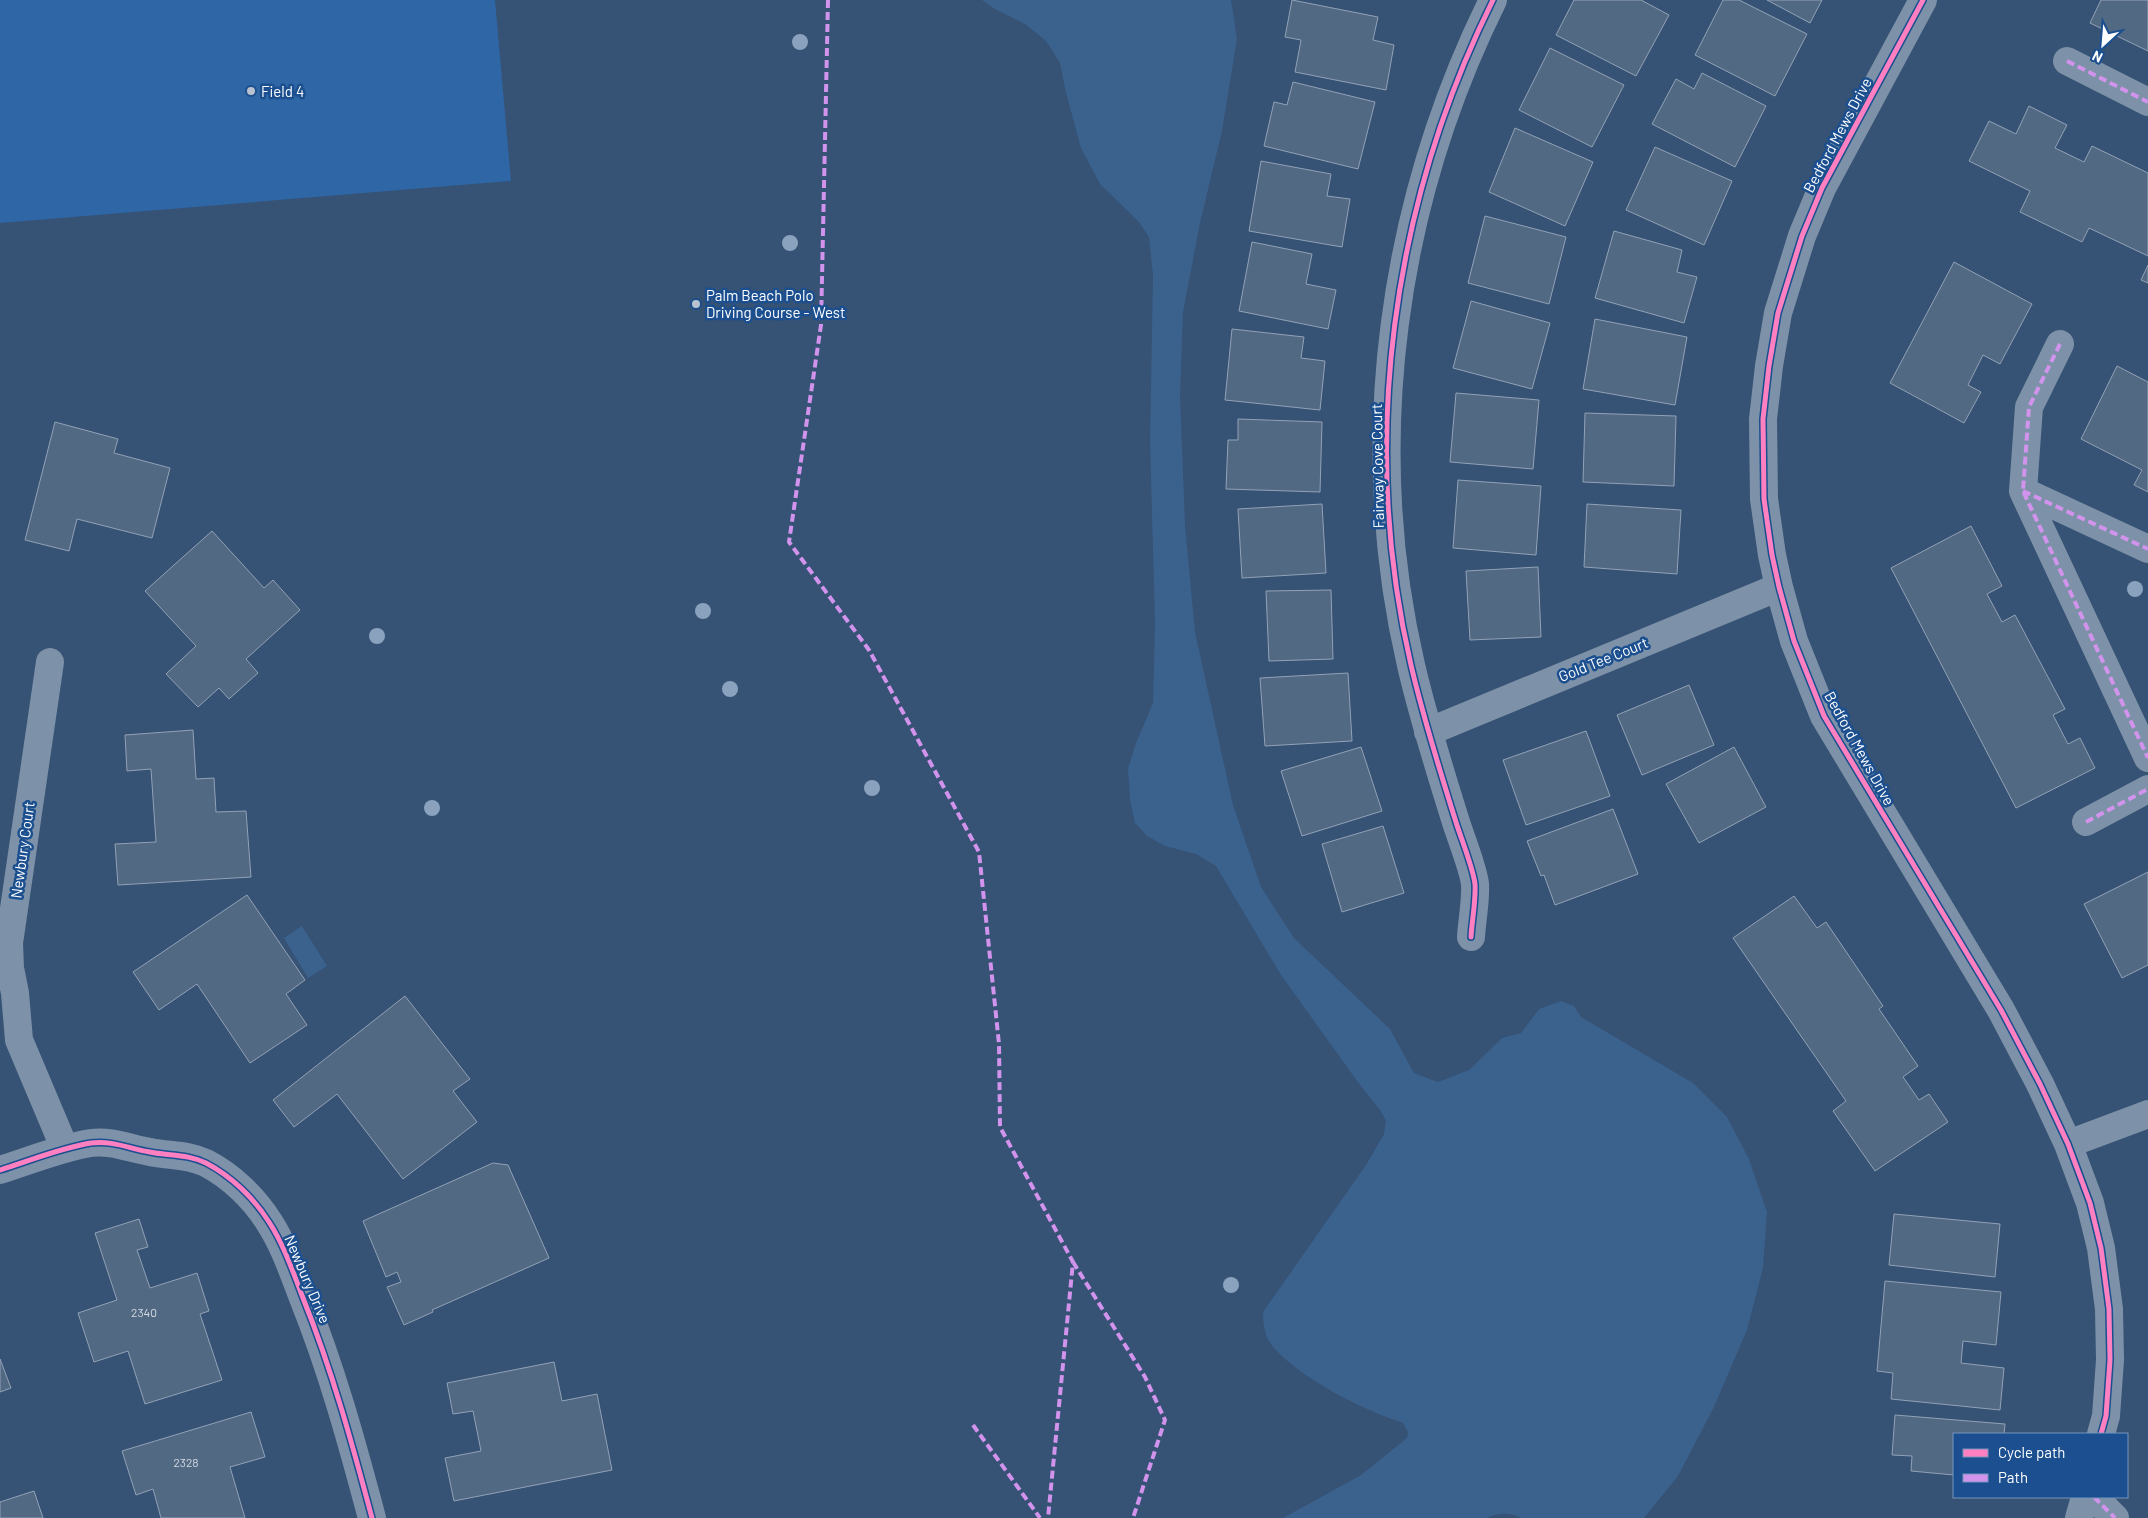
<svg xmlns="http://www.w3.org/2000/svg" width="2148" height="1518" font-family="Barlow,sans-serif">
<rect width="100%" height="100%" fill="#365274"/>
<path fill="#2f66a5" d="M0 0H495L511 181 0 223Z"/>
<path fill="#3b618d" d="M982 0H1231L1237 39 1222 131 1200 223 1183 312 1180 395 1185 525 1195 632 1233 805 1261 887 1294 938 1390 1029 1414 1073 1438 1082 1469 1070 1502 1038 1521 1033 1539 1009 1561 1001 1574 1006 1581 1017 1693 1083 1727 1117 1749 1159 1767 1212 1763 1268 1747 1330 1713 1409 1678 1476 1644 1518H1521C1511 1512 1497 1513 1487 1518H1283L1361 1475 1407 1438 1408 1432 1403 1423C1363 1410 1303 1380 1274 1348 1265 1338 1263 1325 1263 1312L1366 1165 1384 1134 1386 1121 1380 1110 1357 1081 1281 975 1216 866 1196 854 1165 846 1147 836 1135 823 1130 800 1128 769 1136 743 1153 703 1155 624 1150 440 1153 275 1149 237 1139 222 1100 184 1081 148 1066 93 1060 63 1046 41 1025 24 993 8Z
M302 926 327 966 308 978 284 938Z"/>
<path fill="#526984" stroke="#92a2b6" d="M1292 0 1378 17 1373 40 1394 45 1386 90 1295 72 1301 40 1285 37Z
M1574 0H1641L1669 15 1636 76 1556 35Z
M1723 0H1739L1807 34 1775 96 1695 55Z
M1767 0H1822L1810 23Z
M2101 0H2148V51L2090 23Z
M1550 48 1624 85 1592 147 1519 110Z
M1702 73 1766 106 1735 167 1652 124 1676 79 1694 89Z
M1293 82 1375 102 1358 169 1264 146 1274 102 1287 105Z
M2029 106 2067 125 2055 148 2084 162 2092 146 2148 173V256L2089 228 2082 242 2020 212 2030 191 1969 161 1989 121 2016 134Z
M1515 128 1593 162 1565 226 1489 192Z
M1655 147 1732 181 1704 245 1626 210Z
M1261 161 1331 174 1327 196 1350 199 1342 247 1249 231Z
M1485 216 1566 237 1549 304 1468 283Z
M1614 231 1682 250 1677 272 1697 277 1684 323 1595 298Z
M1252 242 1312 254 1306 284 1336 290 1328 329 1239 311Z
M1954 262 2032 304 2000 364 1983 355 1968 385 1981 392 1964 423 1890 383Z
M2148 265V283L2141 280Z
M1471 301 1550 323 1532 389 1453 368Z
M1595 319 1687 337 1675 405 1583 389Z
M1232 329 1304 337 1301 358 1325 361 1320 410 1225 400Z
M2117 366 2148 382V492L2134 485 2142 470 2081 439Z
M1456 393 1539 400 1533 469 1450 462Z
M1585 413 1676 416 1674 486 1583 482Z
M1238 419 1322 422 1320 492 1226 489 1228 440H1238Z
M55 422 118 439 114 453 170 468 152 538 77 519 69 551 25 540Z
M1458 480 1541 486 1536 555 1453 548Z
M1322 504 1326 573 1242 578 1238 509Z
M1587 504 1681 510 1677 574 1584 567Z
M1971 526 2002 586 1987 594 2002 622 2015 615 2065 709 2053 715 2068 744 2080 738 2095 768 2016 808 1891 568Z
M212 531 264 588 273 580 300 610 246 659 258 673 229 699 219 688 198 707 166 674 196 646 145 591Z
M1538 567 1541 637 1470 640 1466 571Z
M1331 590 1333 659 1269 661 1266 591Z
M1348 673 1352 741 1265 746 1260 678Z
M1689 685 1714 745 1642 775 1617 715Z
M193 730 196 779 214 778 216 812 246 811 251 877 118 885 115 844 156 842 151 769 127 771 125 735Z
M1586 731 1610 796 1526 825 1503 760Z
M1361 747 1382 811 1302 836 1281 771Z
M1734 747 1766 807 1699 843 1666 784Z
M1613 809 1638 874 1555 905 1544 875 1541 876 1527 841Z
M1383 826 1404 893 1342 912 1322 844Z
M2148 872V965L2122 978 2084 904Z
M247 895 305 980 286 994 307 1025 250 1063 197 984 159 1010 133 972Z
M1794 896 1817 928 1826 922 1883 1006 1879 1009 1918 1066 1903 1077 1919 1100 1929 1094 1948 1122 1875 1171 1833 1111 1846 1101 1733 938Z
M405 996 470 1079 453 1091 477 1122 403 1179 337 1094 294 1127 273 1100Z
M493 1163 508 1165 549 1258 432 1310 433 1312 404 1325 387 1287 401 1282 397 1272 386 1277 363 1221Z
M1894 1214 2000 1224 1995 1277 1889 1265Z
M139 1219 148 1247 137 1250 150 1288 197 1273 209 1311 200 1314 222 1380 145 1404 128 1351 94 1362 78 1313 117 1300 95 1233Z
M1885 1281 2001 1292 1996 1345 1963 1341 1961 1363 2004 1368 2000 1410 1891 1399 1893 1373 1877 1371Z
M0 1359 11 1388 0 1392Z
M554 1362 562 1401 597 1394 612 1470 454 1501 445 1458 481 1451 473 1411 453 1414 447 1383Z
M251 1412 265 1457 230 1467 245 1518H161L153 1489 136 1495 122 1451Z
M1895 1415 2005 1424 2004 1434H1954V1475L1911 1471 1912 1456 1892 1455Z
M34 1491 43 1518H0V1502Z"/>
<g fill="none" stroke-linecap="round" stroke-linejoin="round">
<path stroke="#7d92a8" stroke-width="28" d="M1923 0 1822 188 1802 236 1778 313 1769 366 1763 419 1764 499 1772 555 1779 587 1794 641 1824 716 2001 1010 2040 1084 2068 1144 2090 1203 2101 1248 2109 1309 2110 1360 2106 1416 2101 1434
M2067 61 2148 102
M2060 344 2029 407 2023 491 2148 758
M2023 491 2148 549
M50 662 9 943 10 968 15 993 19 1040 65 1149
M1428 732 1779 587
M2086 822 2148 789
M1471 937C1472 920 1476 901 1475 884 1473 867 1460 836 1455 819 1439 768 1423 717 1411 665 1359 442 1392 204 1493 0
M2068 1144 2148 1114
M0 1170C29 1161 60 1148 91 1143 111 1140 131 1149 150 1152 169 1156 188 1154 206 1163 231 1176 254 1198 269 1222 284 1245 293 1272 303 1298 332 1370 352 1443 372 1518
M2094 1497 2115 1518
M2079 1518 2085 1497"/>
<path stroke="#d193ec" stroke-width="4" stroke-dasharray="8 4" stroke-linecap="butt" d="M828 0 821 325 789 542 869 650 979 852 999 1044 1000 1127 1073 1262 1048 1518
M2067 61 2148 102
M2060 344 2029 407 2023 491 2148 758
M2023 491 2148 549
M2086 822 2148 789
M1073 1262 1145 1377 1165 1420 1133 1518
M973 1425 1040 1518
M2094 1497 2115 1518"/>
<defs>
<path id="cycleway" d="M1923 0 1822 188 1802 236 1778 313 1769 366 1763 419 1764 499 1772 555 1779 587 1794 641 1824 716 2001 1010 2040 1084 2068 1144 2090 1203 2101 1248 2109 1309 2110 1360 2106 1416 2101 1434
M1471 937C1472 920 1476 901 1475 884 1473 867 1460 836 1455 819 1439 768 1423 717 1411 665 1359 442 1392 204 1493 0
M0 1170C29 1161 60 1148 91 1143 111 1140 131 1149 150 1152 169 1156 188 1154 206 1163 231 1176 254 1198 269 1222 284 1245 293 1272 303 1298 332 1370 352 1443 372 1518"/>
</defs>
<use href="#cycleway" stroke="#1b4f8f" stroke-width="8"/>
<use href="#cycleway" stroke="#ff80c0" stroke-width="5"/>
</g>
<g fill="#8aa2be">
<circle cx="800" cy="42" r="8"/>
<circle cx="790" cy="243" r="8"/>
<circle cx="2135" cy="589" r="8"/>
<circle cx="703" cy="611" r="8"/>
<circle cx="377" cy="636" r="8"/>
<circle cx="730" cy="689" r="8"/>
<circle cx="872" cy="788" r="8"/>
<circle cx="432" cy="808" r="8"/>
<circle cx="1231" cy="1285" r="8"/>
</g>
<g fill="#b9c2ce" stroke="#1b4f8f" stroke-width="2">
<circle cx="251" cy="91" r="5"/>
<circle cx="696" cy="304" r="5"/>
</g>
<g text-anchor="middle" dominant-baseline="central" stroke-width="5" stroke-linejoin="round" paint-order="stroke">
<g font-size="12" fill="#d4dae0">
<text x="144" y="1312">2340</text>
<text x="186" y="1462">2328</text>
</g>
<g font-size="15" fill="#fff" stroke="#1b4f8f" text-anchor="start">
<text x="261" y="91">Field 4</text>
<text x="706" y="295">Palm Beach Polo<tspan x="706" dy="17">Driving Course - West</tspan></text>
</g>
<g font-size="15" fill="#fff" stroke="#1b4f8f">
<text transform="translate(1837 135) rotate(-62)">Bedford Mews Drive</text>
<text transform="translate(1377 466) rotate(-91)">Fairway Cove Court</text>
<text transform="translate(1603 659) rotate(-22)">Gold Tee Court</text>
<text transform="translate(1860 748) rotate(61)">Bedford Mews Drive</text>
<text transform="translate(22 850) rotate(-82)">Newbury Court</text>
<text transform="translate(308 1279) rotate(67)">Newbury Drive</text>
</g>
</g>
<rect x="1953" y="1433" width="175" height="65" fill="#1b4f8f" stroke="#7695bc"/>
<rect x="1963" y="1449" width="25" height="8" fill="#ff80c0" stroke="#7695bc"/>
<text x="1998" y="1458" font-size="15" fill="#ffffff">Cycle path</text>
<rect x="1963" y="1474" width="25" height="8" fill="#d193ec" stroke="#7695bc"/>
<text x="1998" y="1483" font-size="15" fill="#ffffff">Path</text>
<g transform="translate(2103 45) rotate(206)" stroke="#1b4f8f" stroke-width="4" paint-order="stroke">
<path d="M0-4L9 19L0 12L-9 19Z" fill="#ffffff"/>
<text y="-8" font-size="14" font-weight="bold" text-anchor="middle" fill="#ffffff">N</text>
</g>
</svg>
